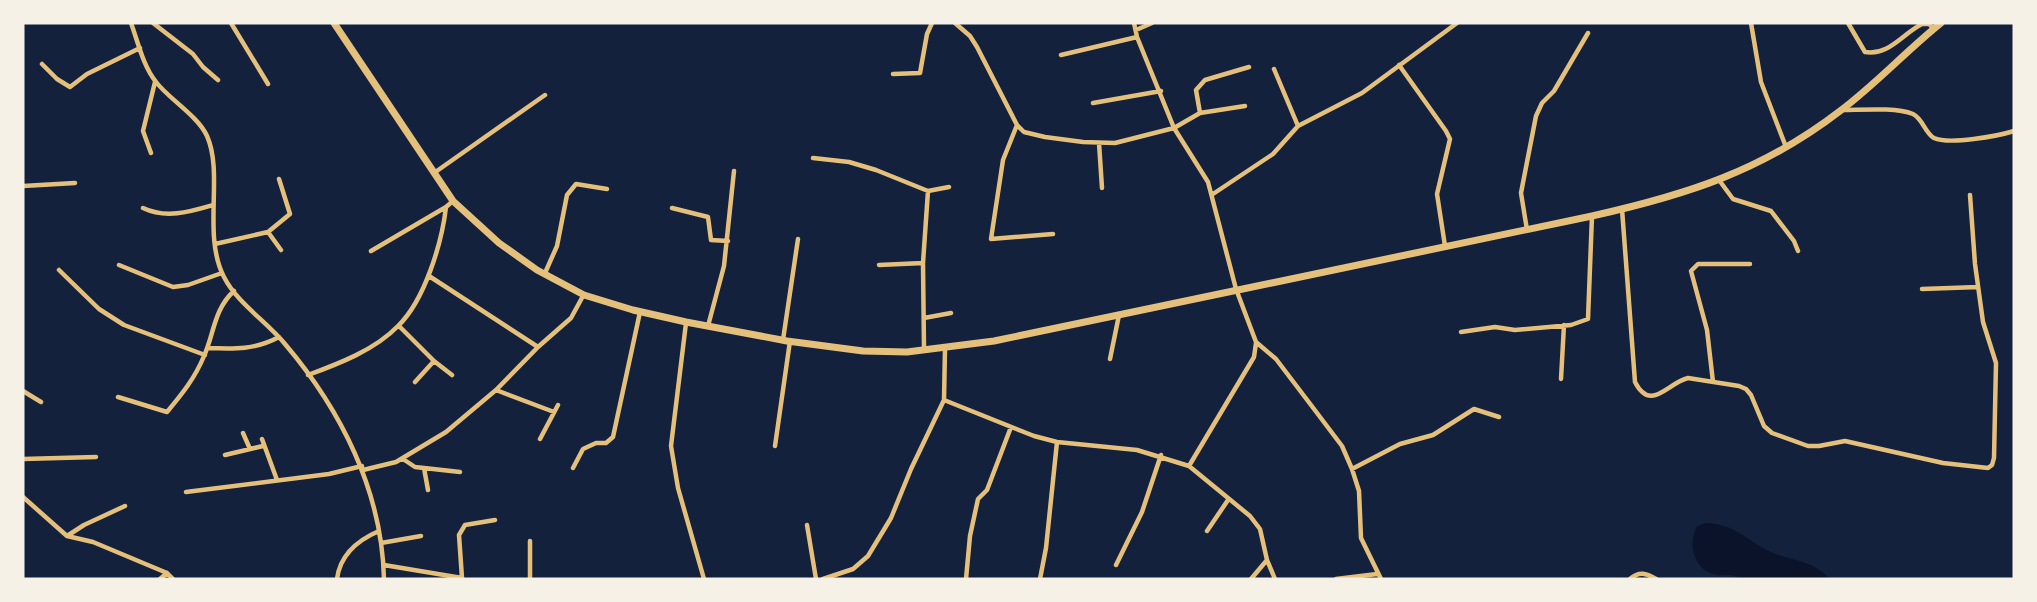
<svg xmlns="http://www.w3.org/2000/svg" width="2037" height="602" font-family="Montserrat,sans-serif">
<rect width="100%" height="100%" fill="#14213d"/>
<path fill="#0b132b" d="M1706 523C1738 524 1749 544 1776 554 1797 561 1815 562 1830 579H1739C1732 573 1727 576 1718 575 1694 572 1687 545 1697 526Z"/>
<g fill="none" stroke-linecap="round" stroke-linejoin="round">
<path stroke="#e5c07b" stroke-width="4.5" d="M131 23C138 42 143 66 156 82 169 99 198 116 207 136 224 174 202 235 224 277 237 303 266 321 285 344 341 410 382 491 384 579
M153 23 193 54 203 67 218 80
M231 23 268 84
M955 23 970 36 977 47 1017 125 1024 132 1045 137 1083 142 1115 143 1174 128 1200 113 1245 106
M1134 23 1137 37 1174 128 1208 182 1236 289 1256 342 1276 359 1314 409 1342 446 1352 469 1359 491 1361 538 1381 579
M1751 23 1761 82 1786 147
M1848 23 1865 52C1889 56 1902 34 1922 24H1929L1934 29
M1136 30 1152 23
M1061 55 1137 37
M42 64 57 79 70 87 87 74 140 48
M1399 65 1446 131 1450 139 1437 194 1445 246
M1274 69 1298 126
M893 74 920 73 927 34 932 23
M1093 103 1161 91
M1842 110C1861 110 1895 107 1913 114 1923 119 1925 133 1934 138 1949 145 1998 136 2014 131
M1200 113 1196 90 1205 80 1249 67
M1017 125 1003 160 991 239 1053 234
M1099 143 1102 188
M151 153 143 131 155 82
M813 158 849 162 876 170 928 191 949 187
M434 173 545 95
M1719 180 1733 199 1771 211 1794 241 1798 251
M23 186 75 183
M1213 194 1273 154 1298 126 1362 93 1457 23
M143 208C166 219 189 212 213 205
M672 208 708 217 711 240 728 241
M1622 209 1635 382C1651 413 1667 383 1688 378L1739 386 1746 389 1751 395 1764 426 1772 433 1808 446H1819L1845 441 1943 463 1988 468 1992 465 1994 458 1996 363 1983 322 1975 264 1970 195
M1527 230 1521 193 1536 116 1542 103 1554 91 1588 33
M268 232 281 250
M215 244 268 232 290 214 279 179
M371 251 446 207
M119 265 173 287 188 285 222 273
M879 265 923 263
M59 270 99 309 124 325 205 355
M545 273 557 246 567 195 576 184 607 189
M429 276 538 347
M1922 289 1978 287
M924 318 951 313
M686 323 671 446 678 488 704 579
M399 326 434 361 452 375
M708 326 724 266 734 171
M1461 332 1495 327 1515 330 1571 325 1588 319 1592 216
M783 340 798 239
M207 348C234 349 255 350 279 337
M924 349 923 263 928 191
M945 349 944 400 1034 436 1057 442 1137 450 1189 466 1250 516 1260 529 1267 560 1275 579
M1110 359 1119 315
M308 375C338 364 375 350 398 326 425 300 442 242 446 207L453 201
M1561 379 1564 325
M415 382 434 361
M1713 382 1707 330 1691 271 1698 264H1750
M496 390 554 412
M23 391 41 402
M118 397 167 412C182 394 195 378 204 356 214 334 214 309 234 291
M243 433 250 449
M262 439 277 480
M540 439 558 405
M775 446 790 341
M225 455 263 446
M23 459 96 457
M403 459 415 467 460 472
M1189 466 1254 357 1256 343
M424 468 428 490
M573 468 583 449 596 443H606L613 437 640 312
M1352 469 1400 444 1433 435 1474 409 1499 417
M363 470 396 462 446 432 496 390 538 347 571 318 583 296
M186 492 329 474 362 466
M23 497 67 536 93 542 167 573 173 579
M807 525 816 579
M1207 531 1228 500
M67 536 84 525 125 506
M530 541V579
M381 543 421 536
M384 565 462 578 459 535 465 525 495 520
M1116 565 1142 512 1161 455
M160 579 167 573
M337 579C340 555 358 540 379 531
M823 579 853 569 868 556 891 518 911 469 944 400
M966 579 970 536 978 499 987 490 1011 427
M1040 579 1046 548 1057 442
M1251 579 1267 560
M1336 579 1377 574
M1630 579C1639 571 1646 573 1656 579"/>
<path stroke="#e5c07b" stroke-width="7" d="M334 23 453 201 499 243 537 270 584 295 633 310 686 322 787 341 863 351 907 352 994 341 1592 216C1686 195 1762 171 1840 111 1876 84 1906 51 1941 23"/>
</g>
<rect width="2037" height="602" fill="none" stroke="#f6f1e7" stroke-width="49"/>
</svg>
